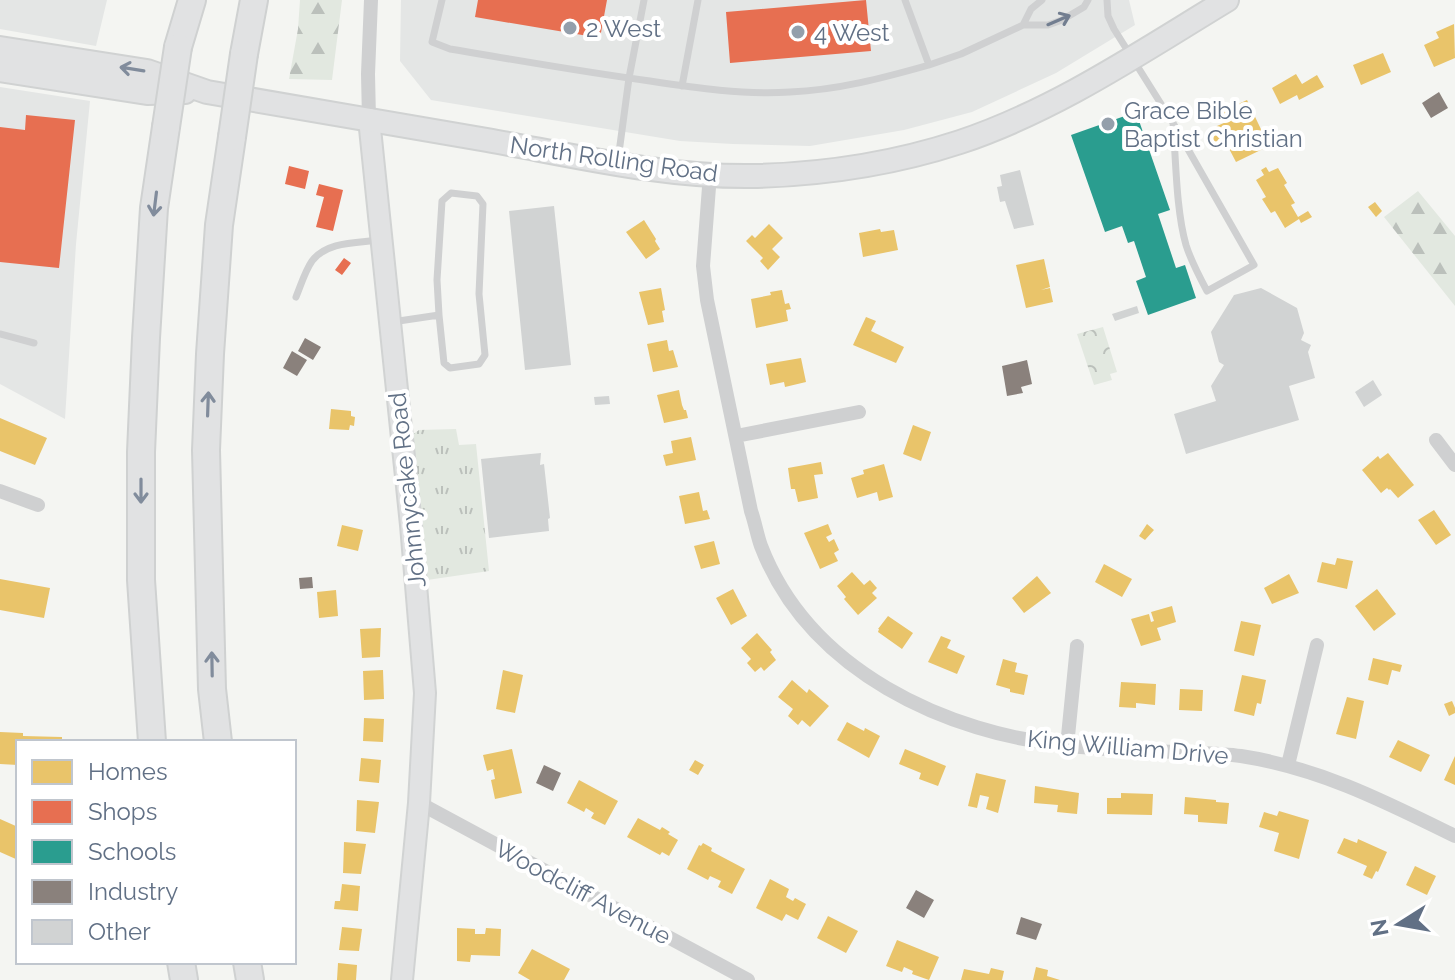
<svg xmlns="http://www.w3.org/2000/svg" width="1455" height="980" font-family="Raleway,sans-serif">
<defs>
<pattern id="grass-tufts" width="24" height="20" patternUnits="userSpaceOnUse" patternTransform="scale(2)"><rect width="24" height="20" fill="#e2e8e0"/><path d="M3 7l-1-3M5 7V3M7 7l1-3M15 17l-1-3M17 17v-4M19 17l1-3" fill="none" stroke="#bbc0bb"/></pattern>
<pattern id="forest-firs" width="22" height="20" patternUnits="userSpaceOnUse" patternTransform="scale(2)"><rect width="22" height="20" fill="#e2e8e0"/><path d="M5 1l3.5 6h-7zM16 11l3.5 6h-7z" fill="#bbc0bb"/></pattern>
<pattern id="park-crowns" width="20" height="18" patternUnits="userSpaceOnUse" patternTransform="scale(2)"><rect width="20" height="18" fill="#e2e8e0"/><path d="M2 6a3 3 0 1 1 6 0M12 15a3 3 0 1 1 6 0" fill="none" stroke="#bbc0bb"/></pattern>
</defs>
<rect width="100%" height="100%" fill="#f4f5f2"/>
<path fill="#e4e6e5" d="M0 0H107L96 46 0 29Z
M401 0H1129L1135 25 1056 73 972 112 904 130 810 146 733 144 680 141 431 100 400 61Z
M0 87 90 101 76 244 65 419 0 384Z"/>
<path fill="url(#grass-tufts)" d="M456 429 459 445 476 444 489 571 427 580 412 435 419 430Z"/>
<path fill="url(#forest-firs)" d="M300 0H342L332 80 289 79 298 29Z
M1418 191 1455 236V306L1384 217Z"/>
<path fill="url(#park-crowns)" d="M1103 327 1117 372 1110 374 1112 380 1094 385 1077 334Z"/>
<path fill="#e9c46a" d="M1454 24 1455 58 1434 67 1424 45 1439 38 1436 32Z
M1383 53 1391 72 1361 85 1353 65Z
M1296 74 1302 84 1317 75 1324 87 1299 100 1297 95 1280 104 1272 88Z
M1247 100 1269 146 1236 162 1224 139 1215 143 1208 130 1226 122 1221 112Z
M1266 167 1269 172 1278 168 1287 183 1284 185 1295 203 1291 205 1298 217 1308 211 1312 217 1301 223 1299 219 1285 228 1275 211 1271 213 1262 199 1266 197 1256 180 1264 175 1261 170Z
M1375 202 1382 211 1376 217 1368 207Z
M644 220 656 239 655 241 660 249 646 259 626 232Z
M769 224 783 238 772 249 780 257 768 270 760 261 763 258 746 241 752 235 755 238Z
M880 229 881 232 894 230 898 250 863 257 859 233Z
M1044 259 1050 287 1041 290 1050 288 1053 302 1026 308 1016 265Z
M661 288 665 310 662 311 664 322 648 325 639 292Z
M782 290 785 304 789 303 791 309 786 310 788 321 756 328 751 299 771 295 770 292Z
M866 317 876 321 871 331 904 347 896 363 853 345Z
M667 340 669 351 673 350 678 367 653 372 647 344Z
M801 358 806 382 785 387 784 382 770 385 766 364Z
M679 390 682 405 684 410H686L688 418 664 423 657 395Z
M331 409 351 411V416L355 417 354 426 350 425 349 430 329 429Z
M0 418 47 438 35 465 0 451Z
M913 425 931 432 921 461 903 454Z
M691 437 696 460 666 466 663 455 673 453 671 441Z
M1388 453 1414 485 1398 498 1390 489 1389 490 1387 488 1381 493 1362 470 1378 456 1380 459Z
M821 462 823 474 814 475 818 498 798 502 795 489H791L788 468Z
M884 464 893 497 879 501 877 492 857 498 851 478 864 474 863 470Z
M699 492 703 511 707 510 710 519 685 524 679 496Z
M1434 510 1451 535 1436 545 1418 520Z
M828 524 832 534 826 537 829 542 834 539 839 550 834 553 838 561 820 569 804 533Z
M1147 524 1154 530 1145 540 1139 536Z
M342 525 363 530 358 551 337 546Z
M714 541 720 564 701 569 694 546Z
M1337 558 1353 561 1347 589 1317 582 1322 562 1335 565Z
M1104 564 1132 579 1122 597 1095 582Z
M852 572 864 585 870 580 877 588 872 593 877 598 858 615 844 599 846 597 837 586Z
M1289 574 1299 593 1272 604 1264 588Z
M1037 576 1051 593 1024 613 1012 598Z
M0 579 50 588 44 618 0 610Z
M733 589 747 616 731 625 716 598Z
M1377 589 1396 614 1374 631 1355 606Z
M336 590 338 616 319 618 317 592Z
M1172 606 1176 622 1157 628 1161 640 1141 646 1131 619 1149 614 1151 622 1154 621 1151 612Z
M888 616 913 633 902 649 878 632 879 629H878Z
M1241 621 1261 625 1254 656 1234 651Z
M381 628 380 657 362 658 360 629Z
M757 633 772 650 770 652 776 660 764 671 761 667 755 672 747 663 751 659 741 648Z
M941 636 951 640 947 648 965 656 957 674 928 662Z
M1373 658 1402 665 1400 672 1392 670 1388 685 1368 680Z
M1003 659 1017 663 1015 672 1028 675 1024 695 1010 692V689L996 685Z
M383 670 384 699 364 700 363 671Z
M503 670 523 675 515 713 496 709Z
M1242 675 1266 680 1261 704 1257 703 1254 716 1234 711Z
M792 680 807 693 809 689 829 706 810 727 802 720 798 725 788 716 793 709 778 697Z
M1121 682 1156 684 1155 705 1136 703V708L1119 707Z
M1180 689 1203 690 1202 711 1179 710Z
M1347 697 1364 701 1356 739 1336 734Z
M1452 701 1455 708V713L1449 716 1444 704Z
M364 718 384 719 383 742 363 741Z
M847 722 864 731 865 728 880 736 869 758 837 740Z
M0 732 23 733V736L62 737V742H18V765L0 764Z
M1398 740 1430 755 1421 772 1389 757Z
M512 749 522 793 495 799 491 780 495 779 493 769 487 771 483 755Z
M905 749 946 766 938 786 919 779 921 773 899 764Z
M1455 756V785L1444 780Z
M361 758 381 760 379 783 359 781Z
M695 760 704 765 698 775 689 770Z
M976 773 1006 780 998 813 986 809 989 797 980 795 977 808 968 806Z
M579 780 618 801 605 825 591 818 594 813 586 808 584 812 567 803Z
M1035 786 1079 793 1077 814 1057 812 1058 805 1034 803Z
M1121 793 1153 794 1152 815 1107 814V798H1121Z
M1185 797 1216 800V802L1229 803 1227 824 1198 822V815L1184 814Z
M357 800 379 802 375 833 356 831Z
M1279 811 1309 820 1299 859 1274 851 1279 833 1259 827 1264 812 1277 816Z
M638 818 660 830 662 827 670 832 668 834 678 840 669 856 662 852 660 855 627 837Z
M0 819 18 827V860L0 852Z
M1344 838 1357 843 1358 839 1387 852 1378 872 1376 871 1372 879 1363 875 1367 866 1337 853Z
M344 842 366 844 361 874 343 873Z
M703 843 712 848 711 851 745 869 732 894 718 887 721 881 710 876 708 880 687 869 699 845 701 846Z
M1415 866 1436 876 1427 895 1406 885Z
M770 879 789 889 786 897 793 901 795 898 806 904 798 920 786 914 782 921 756 908Z
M342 884 360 886 358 911 334 909 335 901H340Z
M828 916 858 931 846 953 817 938Z
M342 927 362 929 359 951 339 950Z
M457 928 475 929V934H485L486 928 501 929 500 956 471 955 470 962 457 961Z
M897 940 939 957 929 980 912 974 913 971 904 967 902 972 886 966Z
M532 949 570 969 564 980H530L518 973Z
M338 963 357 965 356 980H337Z
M1036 967 1048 970 1047 976 1060 980H1033Z
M991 968 1004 971 1002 980H961L964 969 989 974Z"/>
<path fill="#e76f51" d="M478 0H607L600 38 475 17Z
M866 0 871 51 730 63 726 12Z
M26 115 75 120 59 268 0 262V127L25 130Z
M289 166 309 171 305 189 285 184Z
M319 184 343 190 333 231 316 227 324 197 316 195Z
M344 258 351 263 342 275 335 270Z"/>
<path fill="#2a9d8f" d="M1136 112 1170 210 1158 214 1176 268 1185 265 1196 298 1148 315 1136 281 1146 277 1134 241 1128 243 1122 226 1105 232 1071 135Z"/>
<path fill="#8a817c" d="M1439 92 1448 108 1431 118 1422 103Z
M305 338 321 347 313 360 298 351Z
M292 351 307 360 297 376 283 368Z
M1027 360 1032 384 1021 387 1023 393 1007 396 1002 366Z
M312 577 313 588 300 589 299 578Z
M544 765 561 773 553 791 536 783Z
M916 890 934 900 924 918 906 908Z
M1021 917 1042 924 1036 940 1016 934Z"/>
<path fill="#d1d3d3" d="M1020 170 1034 225 1014 229 1005 201 1000 202 997 187 1002 186 1000 175Z
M554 206 571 365 525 370 509 211Z
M1261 288 1297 308 1304 333 1301 340 1311 345 1308 352 1315 378 1289 386 1299 420 1186 454 1174 414 1216 401 1211 386 1224 365 1219 362 1211 332 1234 295Z
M1137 306 1139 313 1115 321 1112 314Z
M1373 380 1382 395 1364 407 1355 392Z
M609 396 610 404 595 405 594 397Z
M541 453 540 465 544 464 550 518 548 519 549 531 489 538 481 459Z"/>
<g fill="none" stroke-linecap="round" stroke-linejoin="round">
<defs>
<path id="secondary" d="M369 119 411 525 425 693 419 803 402 980"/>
<path id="primary" d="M0 48 147 71 207 92C300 108 394 124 487 140 576 156 667 178 757 176 825 174 896 163 960 142 1056 110 1141 52 1227 0
M0 70 147 93 185 92"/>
<path id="highway" d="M178 47 192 0
M244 54 254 0
M152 742 141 580V452L146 338 154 208 166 127
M218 742 212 689 206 450 210 354 219 225 232 137
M181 962 184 980
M247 962 250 980"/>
</defs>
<use href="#secondary" stroke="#d1d3d3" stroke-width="24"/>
<use href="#primary" stroke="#d0d2d2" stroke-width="26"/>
<use href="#highway" stroke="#cfd1d1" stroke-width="30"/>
<path stroke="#cfd0d1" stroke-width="7" d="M442 0 432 42 450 49C516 60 583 72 650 81 696 88 743 95 790 92 838 90 883 78 929 65L905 0
M1107 0 1108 16 1114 29 1173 123 1254 265 1207 291C1199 276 1191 261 1186 245 1176 210 1176 160 1173 123
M1023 25 1031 9 1042 0
M929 65 961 54 1023 25H1048L1062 20 1084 7 1088 0
M682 86 698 0
M618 160 629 78 644 0
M296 297C301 285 305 271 312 261 327 241 357 243 379 240
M392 322 439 315 444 363 450 368 479 364 485 355 479 294 483 204 477 196 451 193 442 201 437 280 439 315
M0 334 34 343"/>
<path stroke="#cfd0d1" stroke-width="14" d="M369 119 368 74 371 0
M710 174 703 266 707 300 751 511C755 522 757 535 761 546 809 671 946 734 1071 746 1107 750 1144 751 1180 752 1200 753 1221 753 1241 756 1319 768 1384 801 1455 836
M736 436 859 412
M1436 440 1455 465
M0 491 38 505
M1067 746 1077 646
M1288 765 1317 645
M419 803 748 980"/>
<use href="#secondary" stroke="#e1e2e3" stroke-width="20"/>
<use href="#primary" stroke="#e1e2e3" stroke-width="22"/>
<use href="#highway" stroke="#e1e2e3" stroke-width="26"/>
<defs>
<path id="highway-bridge" d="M166 127 178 47
M232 137 244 54"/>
</defs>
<use href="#highway-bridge" stroke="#cfd1d1" stroke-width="30" stroke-linecap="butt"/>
<use href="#highway-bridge" stroke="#e1e2e3" stroke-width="26"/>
</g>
<defs><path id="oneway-shaft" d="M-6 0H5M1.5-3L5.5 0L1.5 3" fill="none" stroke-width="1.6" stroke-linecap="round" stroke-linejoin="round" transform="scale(2)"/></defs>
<use stroke="#727e90" href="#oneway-shaft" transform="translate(1059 20) rotate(-23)"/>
<g stroke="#818c9c">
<use href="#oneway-shaft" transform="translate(132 69) rotate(-171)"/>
<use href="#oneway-shaft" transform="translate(155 204) rotate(97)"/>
<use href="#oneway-shaft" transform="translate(208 404) rotate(-88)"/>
<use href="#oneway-shaft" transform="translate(141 491) rotate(90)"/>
<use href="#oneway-shaft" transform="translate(212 664) rotate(-91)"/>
</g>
<g fill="#949fab" stroke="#fff" stroke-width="3">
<circle cx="570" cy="28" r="8"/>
<circle cx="798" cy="32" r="8"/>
<circle cx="1108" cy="124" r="8"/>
</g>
<g text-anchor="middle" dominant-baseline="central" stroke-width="8" stroke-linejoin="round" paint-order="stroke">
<g font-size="24" fill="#617085" stroke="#fff" text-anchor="start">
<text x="586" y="28">2 West</text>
<text x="814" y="32">4 West</text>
<text x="1124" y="110">Grace Bible<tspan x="1124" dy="28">Baptist Christian</tspan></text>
</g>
<g font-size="24" fill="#617085" stroke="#fff">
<text transform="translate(614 159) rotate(8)">North Rolling Road</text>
<text transform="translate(407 490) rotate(-96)">Johnnycake Road</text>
<text transform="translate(1128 747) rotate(5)">King William Drive</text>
<text transform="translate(583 892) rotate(28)">Woodcliff Avenue</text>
</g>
</g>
<rect x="16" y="740" width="280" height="224" fill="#ffffff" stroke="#c0c6ce" stroke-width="2"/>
<rect x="32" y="760" width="40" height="24" fill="#e9c46a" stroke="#c0c6ce" stroke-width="2"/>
<text x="88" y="780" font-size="24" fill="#617085">Homes</text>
<rect x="32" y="800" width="40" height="24" fill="#e76f51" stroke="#c0c6ce" stroke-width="2"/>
<text x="88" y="820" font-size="24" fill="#617085">Shops</text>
<rect x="32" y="840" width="40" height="24" fill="#2a9d8f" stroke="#c0c6ce" stroke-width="2"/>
<text x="88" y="860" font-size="24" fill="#617085">Schools</text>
<rect x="32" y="880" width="40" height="24" fill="#8a817c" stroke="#c0c6ce" stroke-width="2"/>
<text x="88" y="900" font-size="24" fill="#617085">Industry</text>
<rect x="32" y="920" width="40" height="24" fill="#d1d3d3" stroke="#c0c6ce" stroke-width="2"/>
<text x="88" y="940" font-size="24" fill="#617085">Other</text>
<g transform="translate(1399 924) rotate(259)" stroke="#ffffff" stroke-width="6" paint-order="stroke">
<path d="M0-6L14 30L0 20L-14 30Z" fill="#617085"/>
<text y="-12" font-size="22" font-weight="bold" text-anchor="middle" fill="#617085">N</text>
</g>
</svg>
